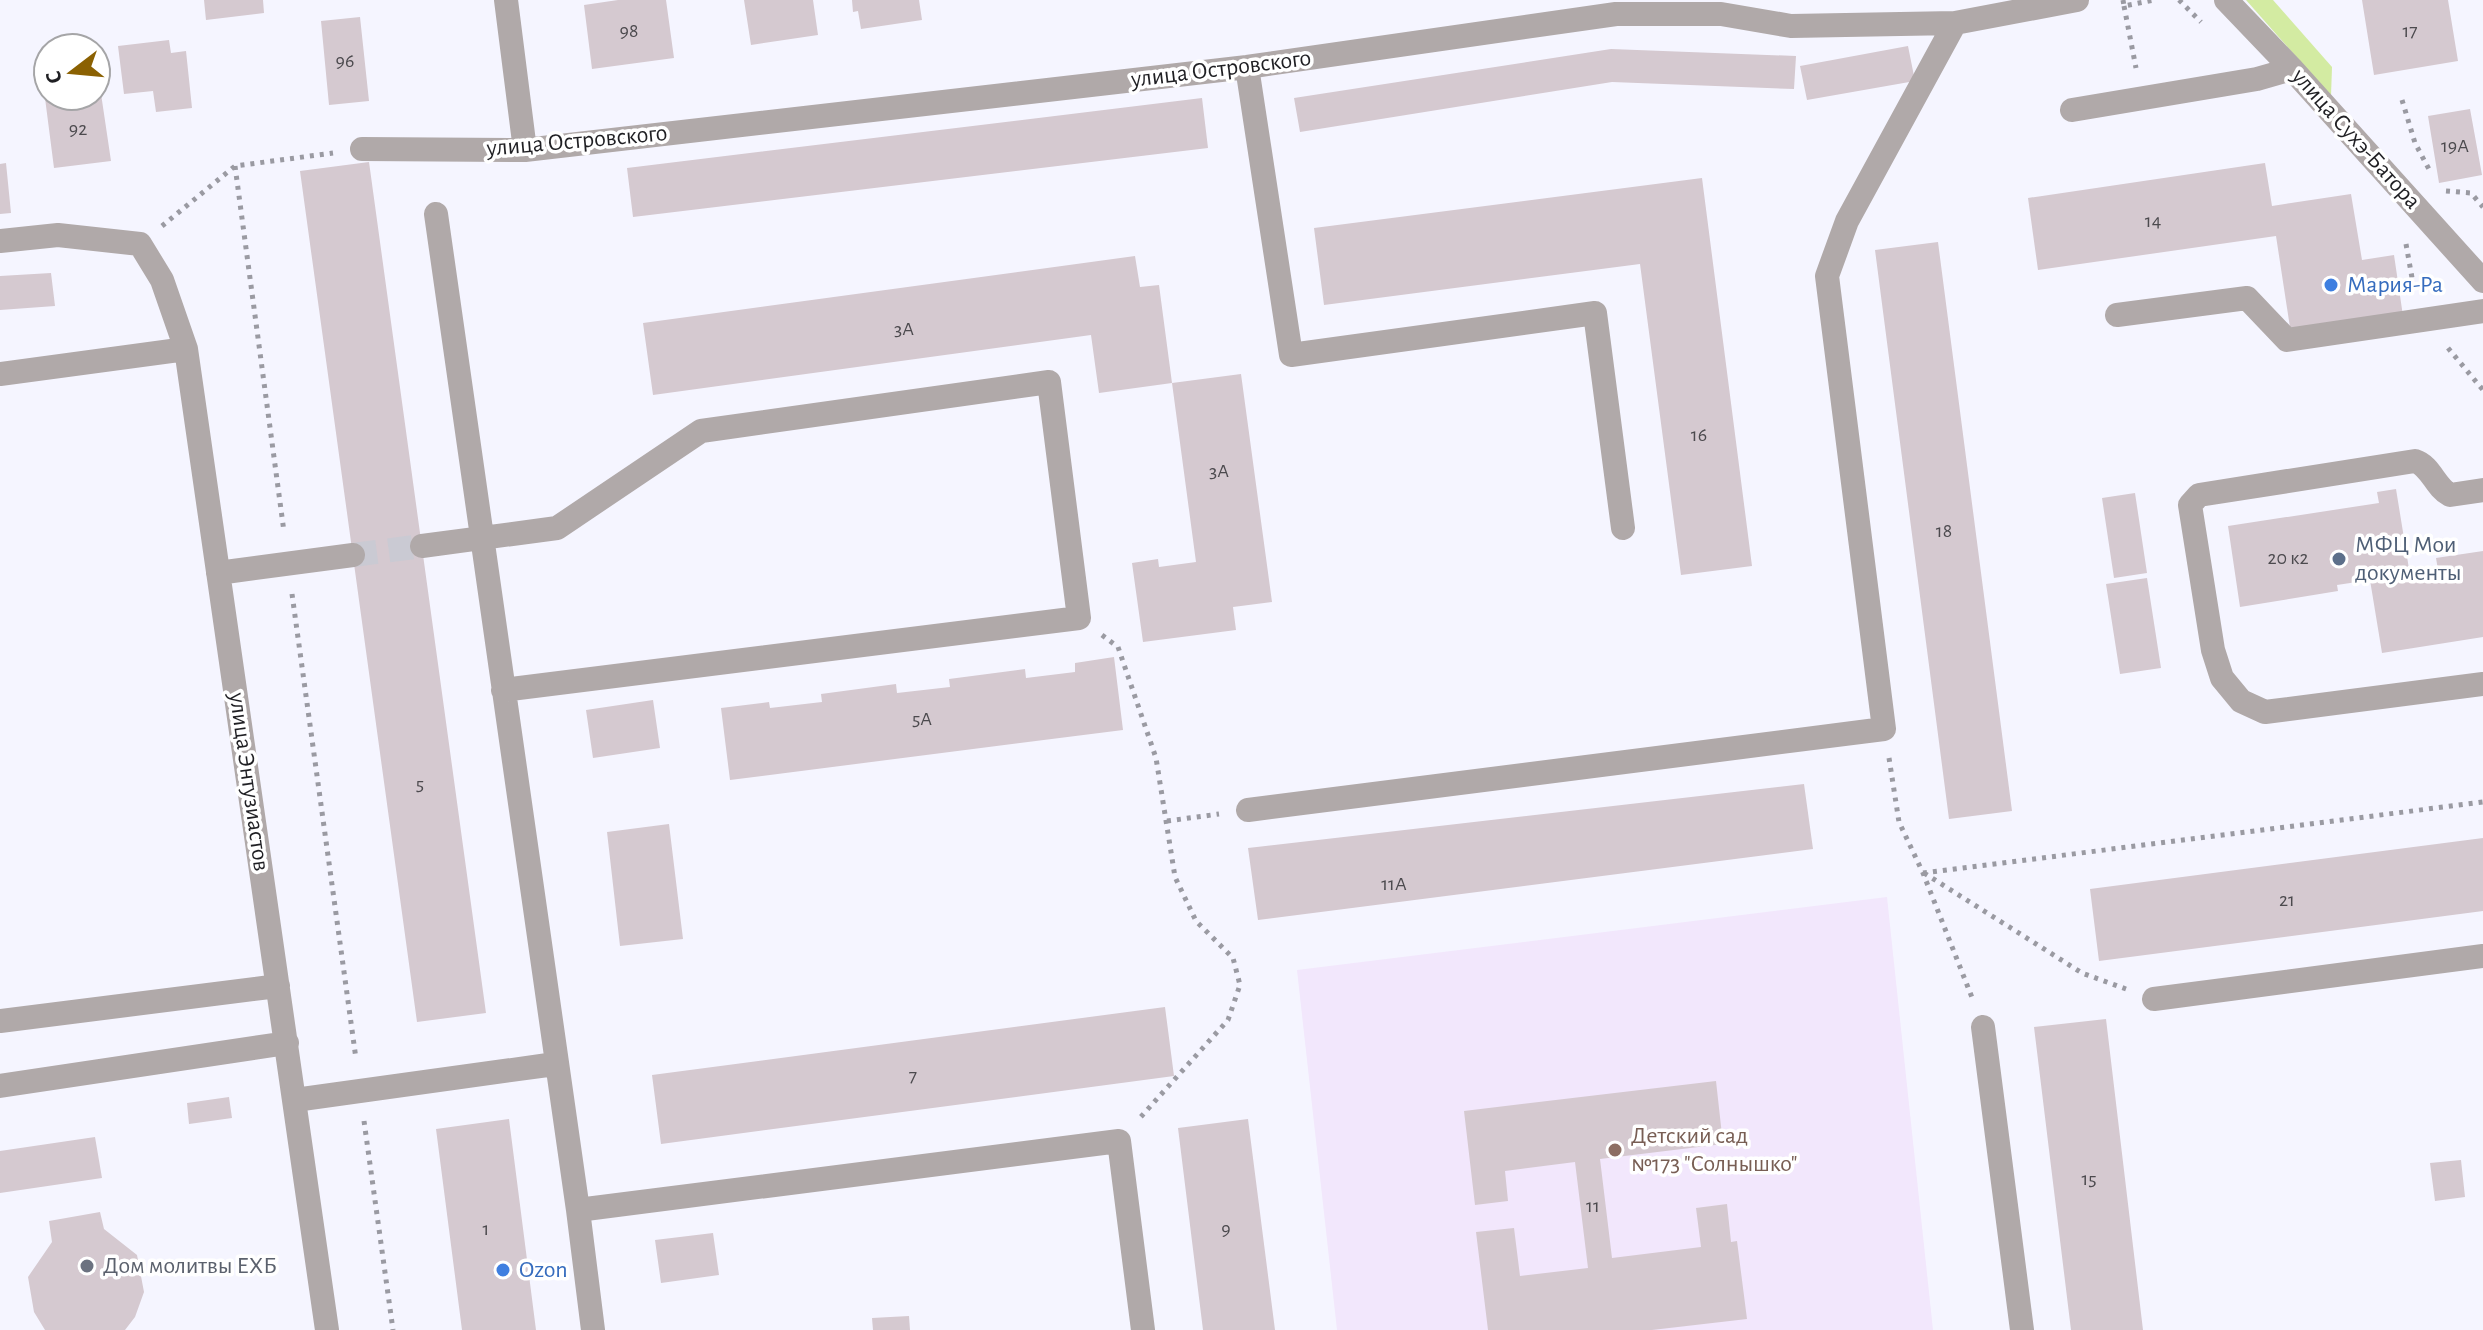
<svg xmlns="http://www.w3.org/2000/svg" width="2483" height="1330" font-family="'Alegreya Sans',sans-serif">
<rect width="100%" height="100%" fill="#f5f5ff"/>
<path fill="#f2e7fc" d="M1887 897 1933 1330H1337L1297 970Z"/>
<path fill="#d3eba2" d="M2246 0H2273L2332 67 2331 96Z"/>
<path fill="#d5c9d0" d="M204 0H263L264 13 206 20Z
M618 0H666L674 58 592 69 584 5Z
M744 0H813L818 35 751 45Z
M852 0H919L922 20 861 29 858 11 853 12Z
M2362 0H2448L2458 61 2374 75Z
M360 17 369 101 329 105 321 21Z
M169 40 171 53 186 51 192 108 156 112 153 91 124 94 118 46Z
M1908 46 1915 81 1807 100 1800 66Z
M1611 49 1796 56 1794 89 1612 82 1300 132 1294 98Z
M96 60 111 161 54 168 41 67 48 66V96H96Z
M1202 98 1208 148 633 217 627 168Z
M2470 109 2482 175 2439 183 2428 116Z
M369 162 486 1013 417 1022 300 171Z
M6 163 11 213 0 214V164Z
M2265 163 2272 206 2351 194 2362 260 2394 255 2403 316 2291 334 2276 236 2038 270 2028 198Z
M1702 178 1752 566 1681 575 1640 264 1324 305 1314 228Z
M1938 242 2012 811 1949 819 1875 250Z
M1135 256 1140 287 1159 285 1172 383 1099 393 1091 335 653 395 643 323Z
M51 273 55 306 0 310V276Z
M1241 374 1272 602 1233 607 1236 630 1143 642 1132 563 1158 559 1159 567 1196 562 1172 383Z
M2396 489 2410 575 2438 570 2436 558 2483 551V637L2382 653 2370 580 2337 585 2338 591 2240 607 2228 526 2379 503 2377 492Z
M2135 493 2147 573 2114 578 2102 498Z
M2147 578 2161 668 2120 674 2106 584Z
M1114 657 1123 730 730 780 721 708 769 702 770 708 822 702 821 694 896 684 897 693 950 687 949 679 1025 669 1026 678 1075 672V663Z
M653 700 660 748 593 758 586 710Z
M1804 784 1813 849 1258 920 1248 848Z
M669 824 683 939 620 946 607 832Z
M2483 838V911L2099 961 2090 889Z
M1165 1007 1174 1076 661 1144 652 1075Z
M2106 1019 2143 1330H2071L2034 1027Z
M1716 1081 1723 1144 1600 1159 1612 1258 1701 1247 1696 1208 1727 1204 1731 1242 1737 1241 1747 1319 1652 1330H1488L1476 1232 1514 1228 1520 1276 1588 1268 1575 1162 1505 1171 1508 1201 1475 1205 1464 1111Z
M229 1097 232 1118 189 1124 187 1103Z
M509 1119 536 1330H462L436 1129Z
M1248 1119 1275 1330H1203L1178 1128Z
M95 1137 102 1178 0 1193V1151Z
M2461 1160 2465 1197 2435 1201 2430 1163Z
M100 1212 104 1229 137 1255 144 1292 135 1317 125 1330H45L34 1312 28 1277 52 1242 49 1221Z
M713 1233 719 1275 661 1283 655 1240Z
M909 1316 910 1330H873L872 1318Z"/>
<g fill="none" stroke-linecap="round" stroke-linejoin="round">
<path stroke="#cacad3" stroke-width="24" stroke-dasharray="24 12" stroke-linecap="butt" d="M353 555 422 546"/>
<path stroke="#9a9aa2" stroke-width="5" stroke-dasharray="4 6" stroke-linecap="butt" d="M2123 0 2124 6 2154 0
M2179 0 2201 22
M2124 6 2136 68
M2402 100 2415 143 2431 173
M235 166 284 532
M2446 191 2471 193 2483 207
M162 226 235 166 333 153
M2406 244 2414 289
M2448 348 2483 390
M292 594 356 1059
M1102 635 1118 647 1156 758 1175 877 1196 921 1233 958 1240 985 1228 1020 1138 1120
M1889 758 1899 822 1923 873 1973 1000
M1167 821 1219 814
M1923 873 2483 802
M1924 873 2082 973 2126 989
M364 1121 393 1330"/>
<path stroke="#b0a9a9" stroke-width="24" d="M506 0 525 150
M2226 0 2292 69 2483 281
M1247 67 1291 355 1595 313 1623 528
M2072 110 2257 79 2292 69
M362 149 525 150 1247 67 1616 14H1721L1791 26 1955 23 2077 0
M436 214 578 1210
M0 241 58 235 140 244 162 280 186 349 327 1330
M2117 315 2247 298 2287 340 2483 311
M0 374 186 349
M2483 490 2450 495C2435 487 2431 466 2415 461L2199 495 2190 505 2213 650 2222 678 2241 701 2265 712 2483 684
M422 546 557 528 701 431 1049 382 1079 618 503 690
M218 573 353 555
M1248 810 1884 729 1827 276 1847 221 1955 23
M2154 999 2483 956
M0 1021 278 986
M1983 1027 2022 1330
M0 1086 287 1043
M295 1100 555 1064
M593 1330 578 1210 1119 1141 1143 1330"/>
</g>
<g fill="#3f7fe0" stroke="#fff" stroke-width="3">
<circle cx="2331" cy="285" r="8"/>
<circle cx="503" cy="1270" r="8"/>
</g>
<circle fill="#5c6f8a" stroke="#fff" stroke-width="3" cx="2339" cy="559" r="8"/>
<circle fill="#8d6e63" stroke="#fff" stroke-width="3" cx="1615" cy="1150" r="8"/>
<circle fill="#6b7280" stroke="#fff" stroke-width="3" cx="87" cy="1266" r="8"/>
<g text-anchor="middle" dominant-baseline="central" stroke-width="7" stroke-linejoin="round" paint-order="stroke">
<g font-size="20" fill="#4c4a4e">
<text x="629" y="31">98</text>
<text x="2410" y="31">17</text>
<text x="345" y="61">96</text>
<text x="78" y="129">92</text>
<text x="2455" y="146">19А</text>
<text x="2153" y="221">14</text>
<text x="904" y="329">3А</text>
<text x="1699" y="435">16</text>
<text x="1219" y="471">3А</text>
<text x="1944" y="531">18</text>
<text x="2288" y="558">20 к2</text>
<text x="922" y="719">5А</text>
<text x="420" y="784">5</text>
<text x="1394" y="884">11А</text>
<text x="2287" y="900">21</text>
<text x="913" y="1076">7</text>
<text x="2089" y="1179">15</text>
<text x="1593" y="1206">11</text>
<text x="486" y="1229">1</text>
<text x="1226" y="1229">9</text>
</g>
<g font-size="24" fill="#1f1f23" stroke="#fff">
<text transform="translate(1221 69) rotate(-7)">улица Островского</text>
<text transform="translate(2356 139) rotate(48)">улица Сухэ-Батора</text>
<text transform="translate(577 141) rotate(-5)">улица Островского</text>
<text transform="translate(249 782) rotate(82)">улица Энтузиастов</text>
</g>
<g font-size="24" fill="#366cbe" stroke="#fff" text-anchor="start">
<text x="2347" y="285">Мария-Ра</text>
<text x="519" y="1270">Ozon</text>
</g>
<g font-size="24" fill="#4e5e75" stroke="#fff" text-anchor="start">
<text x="2355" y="545">МФЦ Мои<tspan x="2355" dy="28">документы</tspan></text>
</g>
<g font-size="24" fill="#785e54" stroke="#fff" text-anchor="start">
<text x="1631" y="1136">Детский сад<tspan x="1631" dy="28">№173 "Солнышко"</tspan></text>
</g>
<g font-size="24" fill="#5b616d" stroke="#fff" text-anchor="start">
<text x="103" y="1266">Дом молитвы ЕХБ</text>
</g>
</g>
<g transform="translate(72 72) rotate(254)"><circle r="38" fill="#ffffff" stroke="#a5a5a7" stroke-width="2"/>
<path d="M0-6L14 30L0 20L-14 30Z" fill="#8b6102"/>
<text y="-12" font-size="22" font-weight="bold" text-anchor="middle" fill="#1f1f23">С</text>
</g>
</svg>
